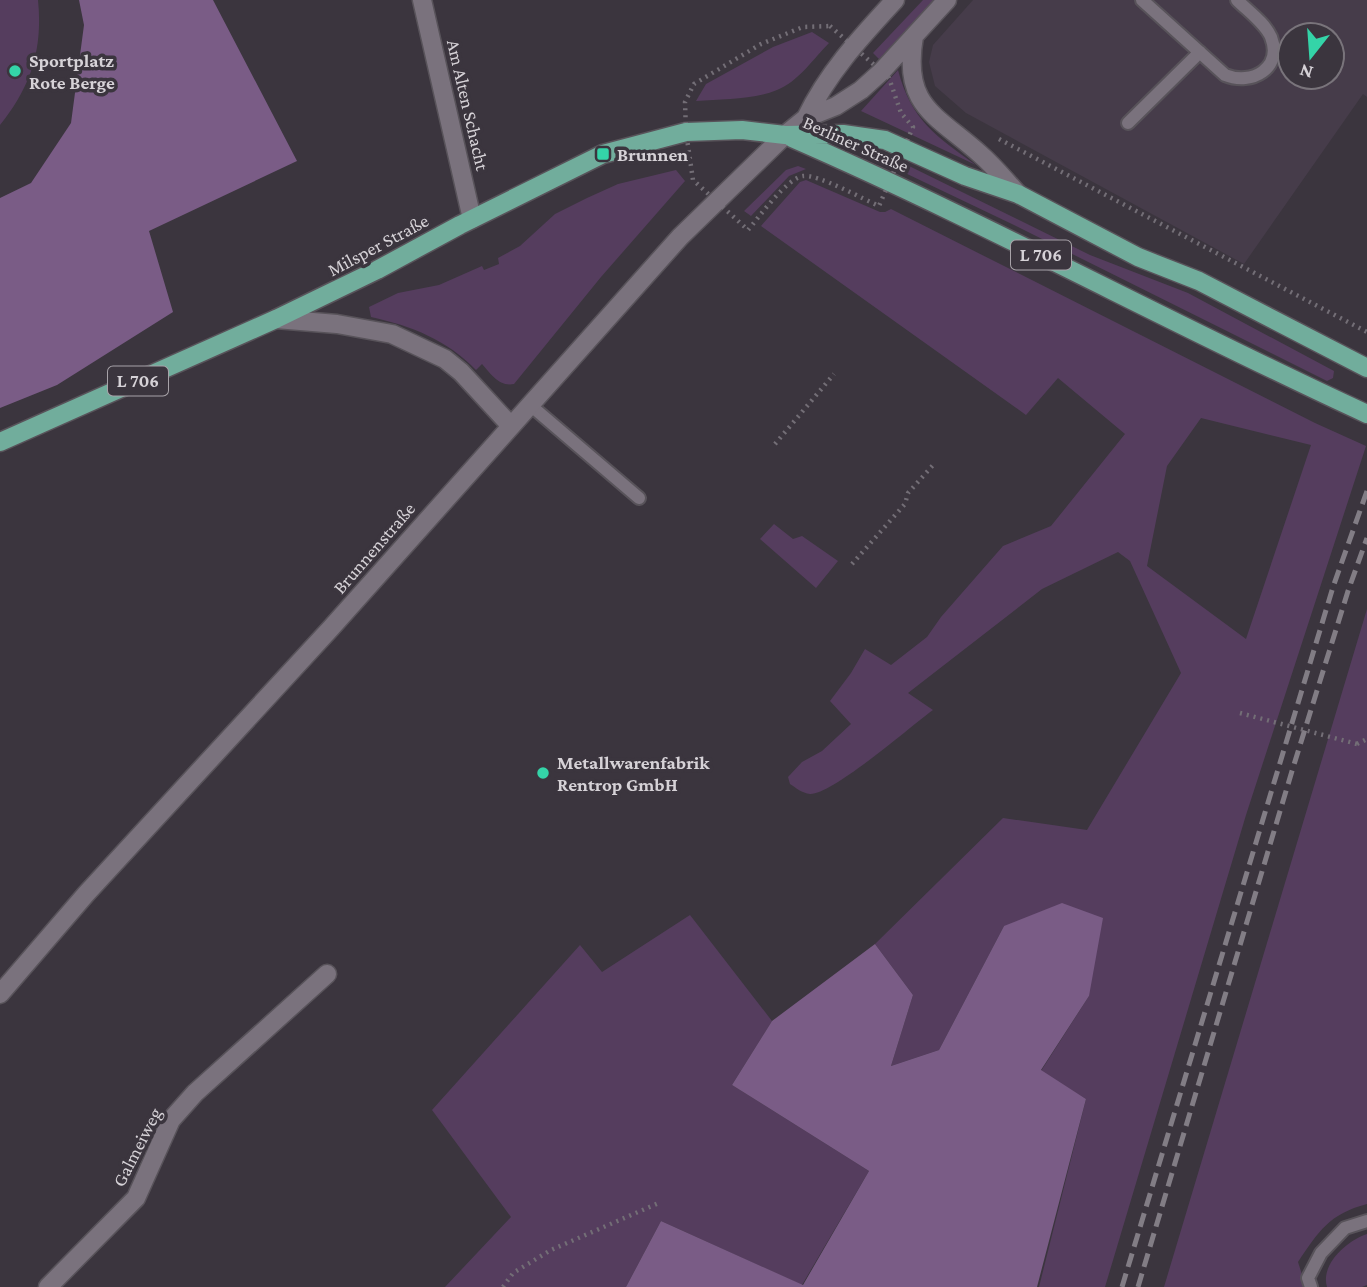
<svg xmlns="http://www.w3.org/2000/svg" width="1367" height="1287" font-family="'Crimson Pro',serif">
<rect width="100%" height="100%" fill="#3b353e"/>
<path fill="#463c4a" fill-rule="evenodd" d="M973 0H1367V97L1363 94 1244 264 966 113 935 86 929 62 933 45ZM1290 35H1332V77H1290Z"/>
<path fill="#553d5e" fill-rule="evenodd" d="M0 0H38C43 49 31 87 0 125Z
M923 0H934L879 59 873 53Z
M812 32 829 43C814 58 798 82 777 90 753 100 723 99 696 101L706 84 773 47Z
M898 70C911 120 936 136 976 165L861 111Z
M907 165 1090 255 1188 293 1334 371 1333 378 1327 381 1014 225 903 172Z
M798 166 806 169 789 176 751 216 744 211 786 170Z
M676 170 685 181 601 277 514 384C499 387 491 374 482 364L476 370C447 340 412 326 371 317L369 307 398 293 439 285 482 266 484 270 499 264 498 258 520 246 555 214 587 198 618 184Z
M806 180 880 212H885L891 209 1315 423 1366 446 1246 815 1105 1287H1039L1086 1099 1041 1071 1089 996 1004 926 939 1050 891 1066 913 995 875 944 1003 818 1087 830 1181 673 1130 561 1118 552 1042 589 908 693 933 710C911 726 832 795 810 794 802 793 796 788 790 784L788 777 802 762 822 751 851 724 830 701 851 673 865 649 891 665 927 637 941 617 1003 546 1051 526 1125 434 1058 378 1026 415 761 226 800 182ZM1201 418 1311 445 1246 639 1147 566 1167 466Z
M774 524 793 539 802 536 838 561 816 588 760 539Z
M1367 609V1204C1329 1214 1319 1231 1298 1262L1306 1287H1164Z
M690 915 772 1021 732 1085 869 1171 802 1285 661 1221 626 1287H445L511 1217 432 1110 580 945 602 972Z
M1367 1234V1285L1362 1287H1327C1320 1264 1348 1240 1367 1234Z"/>
<path fill="#7a5c86" d="M79 0H213L297 161 149 231 173 312 57 385 0 408V198L31 183 71 123 84 25Z
M1062 903 1103 918 1089 996 1041 1070 1086 1099 1037 1287H626L661 1221 803 1285 869 1171 732 1085 772 1021 875 944 913 995 891 1066 939 1050 1004 926Z"/>
<g fill="none" stroke-linecap="round" stroke-linejoin="round">
<defs>
<path id="lane" d="M1142 0 1225 75C1252 86 1283 68 1271 37 1265 23 1248 11 1237 0
M1128 123 1200 52
M529 404 639 498
M1311 1287 1308 1278 1321 1253 1345 1228 1367 1221"/>
<path id="street" d="M422 0 472 219
M48 1287 136 1198 171 1120 195 1093 327 974"/>
<path id="secondary" d="M914 36C902 106 935 114 980 154 994 166 1006 181 1018 194
M806 118C828 72 861 37 895 0
M276 319 337 324 392 334 445 359 461 372 510 425
M0 994 86 894 331 628 680 237 785 135 806 118 836 106 861 90 881 72 947 0"/>
<path id="primary" d="M792 138C987 223 1173 325 1367 414
M0 442 276 319 377 270 460 225 603 154 686 132 742 130 785 135 843 134 885 140 965 176 1018 194 1138 257 1199 281 1367 368"/>
</defs>
<use href="#lane" stroke="#58535a" stroke-width="16"/>
<use href="#street" stroke="#58535a" stroke-width="21"/>
<use href="#secondary" stroke="#58535a" stroke-width="21"/>
<use href="#primary" stroke="#58535a" stroke-width="21"/>
<path stroke="#736e76" stroke-width="4.5" stroke-dasharray="2 5" stroke-linecap="butt" d="M830 26 889 78 901 113 913 127 879 206C863 199 818 174 803 176 787 178 759 217 748 230L693 180 686 132 685 102 694 84 761 44 803 27Z
M999 139 1367 332
M775 444 834 374
M852 564 905 504 908 493 934 464
M1357 744 1367 739
M503 1287 513 1273 551 1250 661 1202"/>
<use href="#lane" stroke="#7a727d" stroke-width="12"/>
<use href="#street" stroke="#7a727d" stroke-width="18"/>
<use href="#secondary" stroke="#7a727d" stroke-width="18"/>
<use href="#primary" stroke="#71ad9c" stroke-width="18"/>
<path stroke="#827d85" stroke-width="5" stroke-dasharray="14 7" stroke-linecap="butt" d="M1122 1287 1333 587 1367 491
M1138 1287 1292 771 1348 591 1367 538"/>
<path stroke="#736e76" stroke-width="4.5" stroke-dasharray="2 5" stroke-linecap="butt" d="M1240 713 1357 744"/>
</g>
<g fill="#34d4a8" stroke="#3b353e" stroke-width="2.5">
<circle cx="15" cy="71" r="7"/>
<rect x="596" y="147" width="14" height="14" rx="3.5"/>
<circle cx="543" cy="773" r="7"/>
</g>
<g text-anchor="middle" dominant-baseline="central" stroke-width="7" stroke-linejoin="round" paint-order="stroke">
<g fill="#3b353e" stroke="#a8a3a9" stroke-width="2">
<rect x="1011" y="240.5" width="60" height="29" rx="5"/>
<rect x="108" y="366.5" width="60" height="29" rx="5"/>
</g>
<g font-size="18" font-weight="bold" fill="#d6d2d7">
<text x="1041" y="255">L 706</text>
<text x="138" y="381">L 706</text>
</g>
<g font-size="19" font-weight="bold" fill="#d6d2d7" stroke="#3b353e" text-anchor="start">
<text x="29" y="60">Sportplatz<tspan x="29" dy="22">Rote Berge</tspan></text>
<text x="617" y="154">Brunnen</text>
<text x="557" y="762">Metallwarenfabrik<tspan x="557" dy="22">Rentrop GmbH</tspan></text>
</g>
<g font-size="19" fill="#d6d2d7" stroke="#3b353e">
<text transform="translate(468 105) rotate(77)">Am Alten Schacht</text>
<text transform="translate(856 144) rotate(24)">Berliner Straße</text>
<text transform="translate(378 245) rotate(-28)">Milsper Straße</text>
<text transform="translate(374 548) rotate(-49)">Brunnenstraße</text>
<text transform="translate(137 1147) rotate(-63)">Galmeiweg</text>
</g>
</g>
<g transform="translate(1311 56) rotate(197)"><circle r="33" fill="#3b353e" stroke="#79747b" stroke-width="2"/>
<path d="M0-5L12 26L0 18L-12 26Z" fill="#34d4a8"/>
<text y="-10" font-size="19" font-weight="bold" text-anchor="middle" fill="#d6d2d7">N</text>
</g>
</svg>
